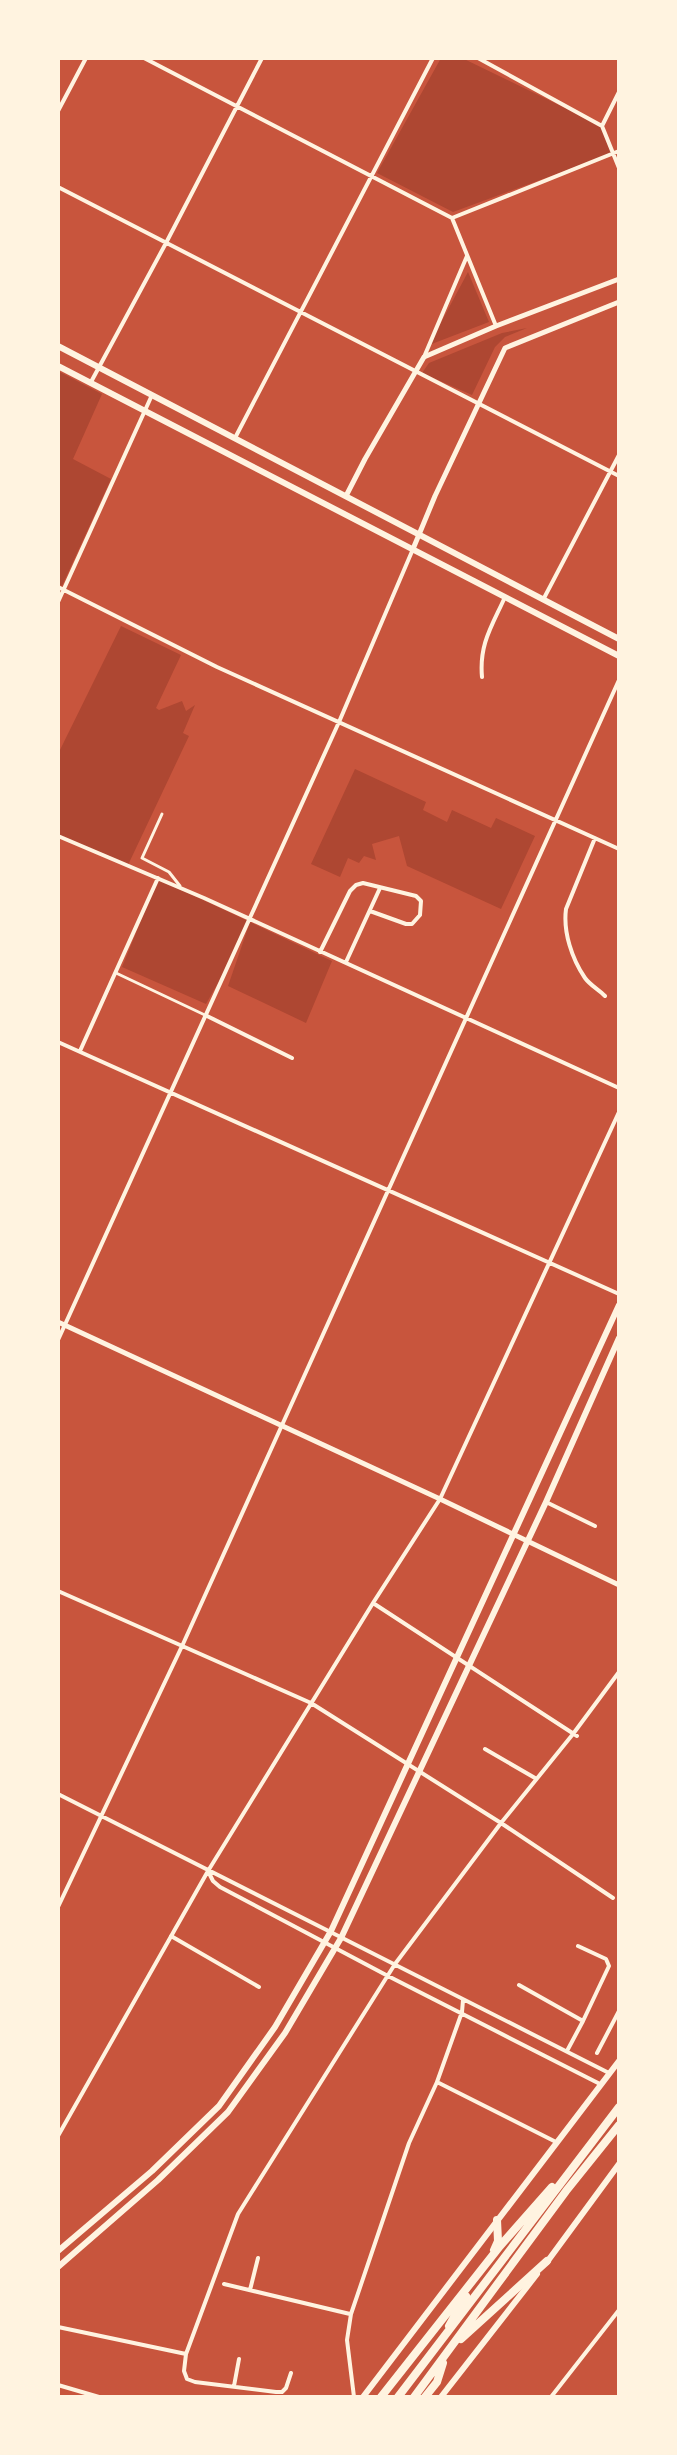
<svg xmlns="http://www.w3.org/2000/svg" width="677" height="2455" font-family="Quicksand,sans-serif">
<rect width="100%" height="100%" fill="#c8553d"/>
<path fill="#ae4732" d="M441 58H462L602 126 614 153 453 212 377 173Z
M468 272 489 322 429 345Z
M527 328 505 337 495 347 472 395 422 373 429 363 502 333Z
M58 371 102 394 73 459 111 479 62 586 58 584Z
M121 626 181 655 156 708 159 710 182 701 186 711 195 705 183 733 189 736 128 865 58 835V754Z
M355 769 426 802 423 810 447 822 452 810 491 828 496 818 535 836 501 909 407 866 399 836 372 844 376 860 364 856 359 863 348 858 340 877 311 864Z
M158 879 248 921 227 967 206 1004 122 967Z
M250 922 332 961 306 1023 228 986Z"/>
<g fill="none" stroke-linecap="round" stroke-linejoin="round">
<path stroke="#fff3e0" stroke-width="3" d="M162 814 142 858 169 872 180 886
M116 973 207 1016"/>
<path stroke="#fff3e0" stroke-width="4" d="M144 58 452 218 496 326
M478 58 602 126
M58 111 86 58
M602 126 619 168
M602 126 619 92
M58 187 619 476
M452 218 619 151
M424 357 467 256
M91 382 166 243 262 58
M235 438 433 58
M58 587 217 667 619 849
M543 600 619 455
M58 602 152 395
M482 677C479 644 492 626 505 597
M58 836 204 898 619 1088
M595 838 566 909C563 932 572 959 585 978 590 985 599 990 605 996
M320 952 350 891 356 885 363 883 416 896 421 901 420 915 412 924H406L370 911
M346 962 380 888
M207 1016 292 1058
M58 1042 619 1294
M80 1051 158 878
M58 1340 339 722 413 549
M546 1502 595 1526
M58 1591 311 1703 501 1823 613 1898
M373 1603 577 1736
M485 1749 535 1778
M58 1794 609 2073
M209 1873 213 1881 220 1887 388 1976 600 2084
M58 1907 183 1644 619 680
M171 1936 259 1987
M519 1985 583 2021 609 1966 606 1959 578 1946
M567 2051 583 2021
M597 2053 619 2011
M437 2082 556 2142
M58 2136 208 1871 373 1603 440 1499 619 1112
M224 2284 350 2314
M250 2290 258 2258
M58 2327 186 2354
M291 2373 286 2388 282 2392H276L195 2382 187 2379 184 2371 186 2354 238 2214 395 1964 501 1823 573 1734 619 1672
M58 2385 99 2397
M234 2386 239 2359
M354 2397 347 2340 351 2314 409 2143 437 2082 462 2012 463 2000
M551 2397 619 2310"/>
<path stroke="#fff3e0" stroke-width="5" d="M346 496 365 459 424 357 496 326 619 279
M413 549 435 496 505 348 619 302
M58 1322 440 1499 619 1585"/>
<path stroke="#fff3e0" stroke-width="6" d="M58 346 619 639
M58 366 619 656
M58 2251 152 2171 219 2106 275 2027 331 1931 619 1305
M547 2262 619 2164
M58 2267 158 2180 228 2112 285 2033 341 1938 546 1502 619 1338
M363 2397 619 2061
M441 2397 537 2274"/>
<path stroke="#fff3e0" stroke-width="8" d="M494 2250 498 2241 497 2220
M449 2326 466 2296
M461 2339 547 2261
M381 2397 500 2246 552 2187
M398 2397 619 2107
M414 2397 566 2191 619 2125
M425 2397 437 2382 443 2363"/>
</g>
<rect width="677" height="2455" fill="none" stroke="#fff3e0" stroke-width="120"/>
</svg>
